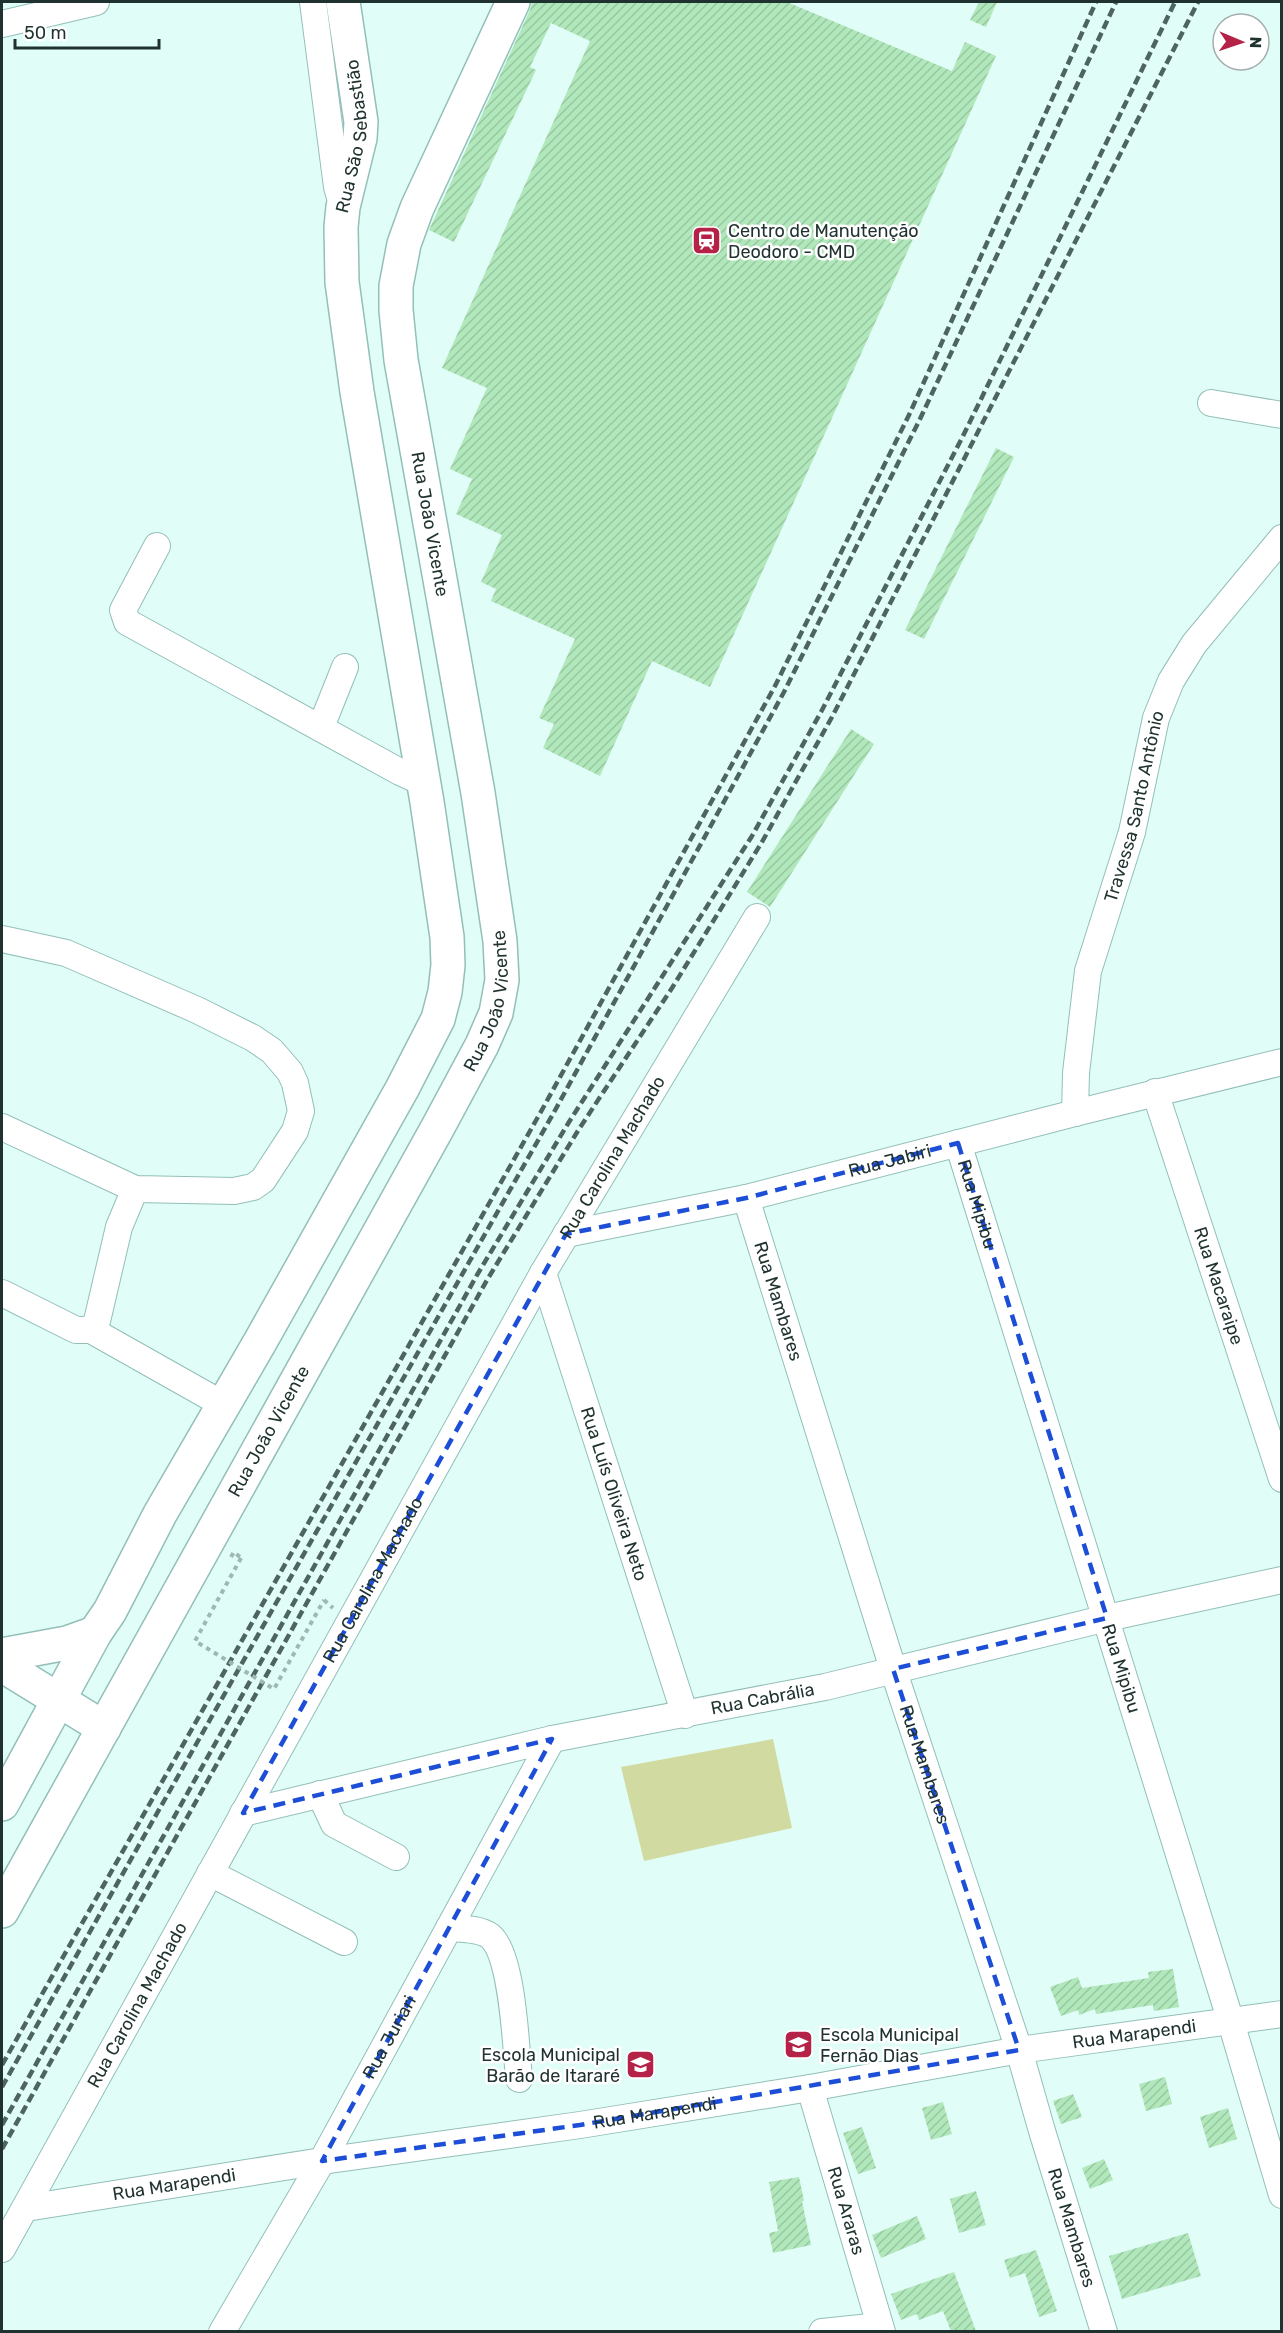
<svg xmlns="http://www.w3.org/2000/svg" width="1283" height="2333" font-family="Rubik,sans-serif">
<defs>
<pattern id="building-hatch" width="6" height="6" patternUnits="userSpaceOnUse" patternTransform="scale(1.5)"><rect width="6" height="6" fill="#b1e8bb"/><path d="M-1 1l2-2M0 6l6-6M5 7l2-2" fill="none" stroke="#98c7a1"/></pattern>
</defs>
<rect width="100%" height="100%" fill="#e1fdf8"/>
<path fill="#d1dba1" d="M773 1739 792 1828 644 1861 621 1767Z"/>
<path fill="url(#building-hatch)" d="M532 2H787L952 71 965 42 996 56 710 687 652 661 600 776 543 748 554 724 539 718 575 639 491 601 496 589 481 582 502 535 456 514 472 479 450 469 487 388 442 368 590 41 551 23 530 67 536 70 454 242 429 230 530 10Z
M979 2H997L986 27 970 20Z
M996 448 1014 457 924 639 905 630Z
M851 729 874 744 770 907 747 892Z
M1173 1969 1179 2007 1154 2011 1153 2005 1096 2014 1095 2009 1079 2015 1078 2010 1061 2016 1050 1987 1078 1977 1082 1988 1149 1978 1148 1972Z
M1165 2077 1172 2104 1146 2111 1139 2084Z
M1073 2094 1082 2117 1061 2124 1053 2101Z
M943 2102 952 2134 931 2140 922 2108Z
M1228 2108 1237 2139 1209 2148 1200 2117Z
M862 2127 876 2168 858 2174 843 2133Z
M1104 2159 1113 2180 1090 2189 1082 2168Z
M799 2177 804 2201H802L811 2245 773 2253 769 2233 778 2231 769 2182Z
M976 2191 986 2225 959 2233 950 2199Z
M917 2216 926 2239 881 2258 872 2235Z
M1188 2233 1201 2276 1122 2299 1109 2256Z
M1036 2250 1057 2311 1039 2317 1025 2273 1010 2278 1004 2260Z
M954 2272 976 2331H951L943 2311 919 2320 917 2314 901 2320 891 2294Z"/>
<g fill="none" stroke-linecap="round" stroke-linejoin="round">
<defs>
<g id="minor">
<path d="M313 2 337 187 342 204"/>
<path d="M2 24 96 2"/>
<path d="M1211 403 1282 415"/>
<path d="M157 546 123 610 127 622 400 772 424 783"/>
<path d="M321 727 345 667"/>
<path d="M2 939 66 953 197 1010 253 1038 272 1051 290 1072 295 1083 301 1111 295 1131 263 1180 253 1187 234 1191 135 1189 2 1127"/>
<path id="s1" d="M1155 1092 1282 1479"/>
<path id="s2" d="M1075 1113 1076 1073 1088 971 1132 832 1156 718 1171 681 1194 644 1282 538"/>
<path id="s3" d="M958 1143 1231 2022 1282 2195"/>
<path id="s4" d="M746 1198 893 1669 1019 2050 1042 2131 1104 2332"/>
<path id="s5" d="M566 1234 746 1198 1075 1113 1282 1062"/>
<path id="s6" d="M543 1273 685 1715"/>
<path d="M2 1293 76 1330H91L97 1321 119 1227 135 1189"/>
<path d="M91 1330 224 1405"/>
<path d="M320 1794 334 1824 396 1857"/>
<path id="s7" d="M243 1813 552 1739 825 1687 1107 1618 1282 1580"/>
<path d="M210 1873 344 1942"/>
<path d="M449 1928C462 1929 479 1928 490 1936 513 1955 516 2048 519 2079"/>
<path id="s8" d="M810 2088 882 2332"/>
<path id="s9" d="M26 2208 322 2161 580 2125 810 2088 1019 2050 1282 2014"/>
<path id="s10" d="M2 2249 543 1273 757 917"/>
<path id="s11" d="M222 2332 322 2161 552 1739"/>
<path d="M822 2332 880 2326"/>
</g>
<g id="major">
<path d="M2 1655 67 1643 95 1633"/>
<path d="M2 1665 104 1728"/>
<path id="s12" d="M2 1804 95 1633 110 1611 160 1514 260 1342 402 1089 438 1019 445 992 448 965 447 937 427 802 357 392 342 282 341 227 343 207 360 138 361 122 343 2"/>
<path id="s13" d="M2 1911 438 1127 482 1045 496 1013 502 980 500 941 478 793 401 360 396 310V286L404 244 417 208 513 2"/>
</g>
</defs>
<use href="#minor" stroke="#92bfb8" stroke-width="28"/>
<use href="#major" stroke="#92bfb8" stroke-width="36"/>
<path stroke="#9fb8b4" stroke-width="4" stroke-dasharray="4.5 4.5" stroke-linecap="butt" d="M231 1557 234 1552 241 1558
M324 1600 333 1608"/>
<use href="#minor" stroke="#fff" stroke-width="26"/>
<use href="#major" stroke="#fff" stroke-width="33"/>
<path stroke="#4e6460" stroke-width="4.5" stroke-dasharray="9 4.5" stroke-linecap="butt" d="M2 2065 543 1108 775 686 909 415 1096 2
M2 2087 553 1114 784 692 920 419 1116 2
M2 2125 477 1275 569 1122 752 836 821 712 962 438 1175 2
M2 2149 487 1280 579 1129 672 988 762 842 832 717 1198 2"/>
<path stroke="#9fb8b4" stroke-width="4" stroke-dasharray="4.5 4.5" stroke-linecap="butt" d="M241 1558 195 1641 274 1689 324 1600"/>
</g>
<path fill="none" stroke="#1d4ed8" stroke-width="4.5" stroke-dasharray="12 8" stroke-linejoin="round" d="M958 1143 1107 1618 893 1669 1019 2050 580 2125 322 2161 552 1739 243 1813 566 1234 746 1198Z"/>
<defs>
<symbol id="station-square" viewBox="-11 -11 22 22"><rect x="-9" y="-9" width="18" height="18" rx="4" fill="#b42247" stroke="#fff"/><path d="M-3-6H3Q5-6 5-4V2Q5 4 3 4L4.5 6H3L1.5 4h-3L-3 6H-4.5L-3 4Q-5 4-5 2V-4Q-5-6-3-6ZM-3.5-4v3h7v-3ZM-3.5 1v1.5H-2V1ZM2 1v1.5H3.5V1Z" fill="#fff"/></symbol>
<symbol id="school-square" viewBox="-11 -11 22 22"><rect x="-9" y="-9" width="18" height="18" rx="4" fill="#b42247" stroke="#fff"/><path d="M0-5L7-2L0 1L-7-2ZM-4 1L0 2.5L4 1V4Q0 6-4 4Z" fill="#fff"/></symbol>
</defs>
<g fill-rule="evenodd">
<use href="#station-square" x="690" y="224" width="33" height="33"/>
<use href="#school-square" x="782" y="2028" width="33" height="33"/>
<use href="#school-square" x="624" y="2048" width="33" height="33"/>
</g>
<g text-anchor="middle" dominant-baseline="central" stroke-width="5" stroke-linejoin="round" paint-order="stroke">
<g font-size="18" fill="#1f322f" stroke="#fff">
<text stroke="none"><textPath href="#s12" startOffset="1792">Rua São Sebastião</textPath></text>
<text transform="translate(430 524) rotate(80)">Rua João Vicente</text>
<text stroke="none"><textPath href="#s2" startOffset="314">Travessa Santo Antônio</textPath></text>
<text stroke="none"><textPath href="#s13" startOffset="1035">Rua João Vicente</textPath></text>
<text stroke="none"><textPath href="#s10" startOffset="1251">Rua Carolina Machado</textPath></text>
<text stroke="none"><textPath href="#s5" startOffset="332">Rua Jabiri</textPath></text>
<text stroke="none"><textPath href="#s3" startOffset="64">Rua Mipibu</textPath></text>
<text stroke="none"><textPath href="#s1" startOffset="204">Rua Macaraipe</textPath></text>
<text stroke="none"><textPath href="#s4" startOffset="108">Rua Mambares</textPath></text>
<text stroke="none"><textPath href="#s13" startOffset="549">Rua João Vicente</textPath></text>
<text stroke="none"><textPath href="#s6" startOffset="232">Rua Luís Oliveira Neto</textPath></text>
<text stroke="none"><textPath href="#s10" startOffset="765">Rua Carolina Machado</textPath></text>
<text stroke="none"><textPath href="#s3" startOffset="550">Rua Mipibu</textPath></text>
<text stroke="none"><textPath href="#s7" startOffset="532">Rua Cabrália</textPath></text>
<text stroke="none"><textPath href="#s4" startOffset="594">Rua Mambares</textPath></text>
<text stroke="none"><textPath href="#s10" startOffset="279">Rua Carolina Machado</textPath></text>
<text stroke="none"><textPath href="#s9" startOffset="1122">Rua Marapendi</textPath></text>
<text stroke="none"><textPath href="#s11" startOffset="339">Rua Juriari</textPath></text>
<text stroke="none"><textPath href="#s9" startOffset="636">Rua Marapendi</textPath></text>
<text stroke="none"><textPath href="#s9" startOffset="150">Rua Marapendi</textPath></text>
<text stroke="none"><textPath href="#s8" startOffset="128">Rua Araras</textPath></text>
<text stroke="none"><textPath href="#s4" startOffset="1080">Rua Mambares</textPath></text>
</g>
<g font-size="18" fill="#1f322f" stroke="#fff" text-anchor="start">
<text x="728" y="231">Centro de Manutenção<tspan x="728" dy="21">Deodoro - CMD</tspan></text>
<text x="820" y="2035">Escola Municipal<tspan x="820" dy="21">Fernão Dias</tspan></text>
<text x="620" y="2055" text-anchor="end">Escola Municipal<tspan x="620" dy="21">Barão de Itararé</tspan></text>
</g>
</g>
<rect width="1283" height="2333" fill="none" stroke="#1f322f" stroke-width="6"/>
<g transform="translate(1241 42) rotate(92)"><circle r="28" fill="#ffffff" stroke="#a5adac" stroke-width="1.5"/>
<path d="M0-4.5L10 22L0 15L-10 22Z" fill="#b42247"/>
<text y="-9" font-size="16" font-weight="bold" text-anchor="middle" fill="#1f322f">N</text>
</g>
<path d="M15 39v9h144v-9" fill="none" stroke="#1f322f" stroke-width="3"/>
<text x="24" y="39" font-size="18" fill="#1f322f" stroke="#ffffff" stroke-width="4.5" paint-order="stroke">50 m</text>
</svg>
